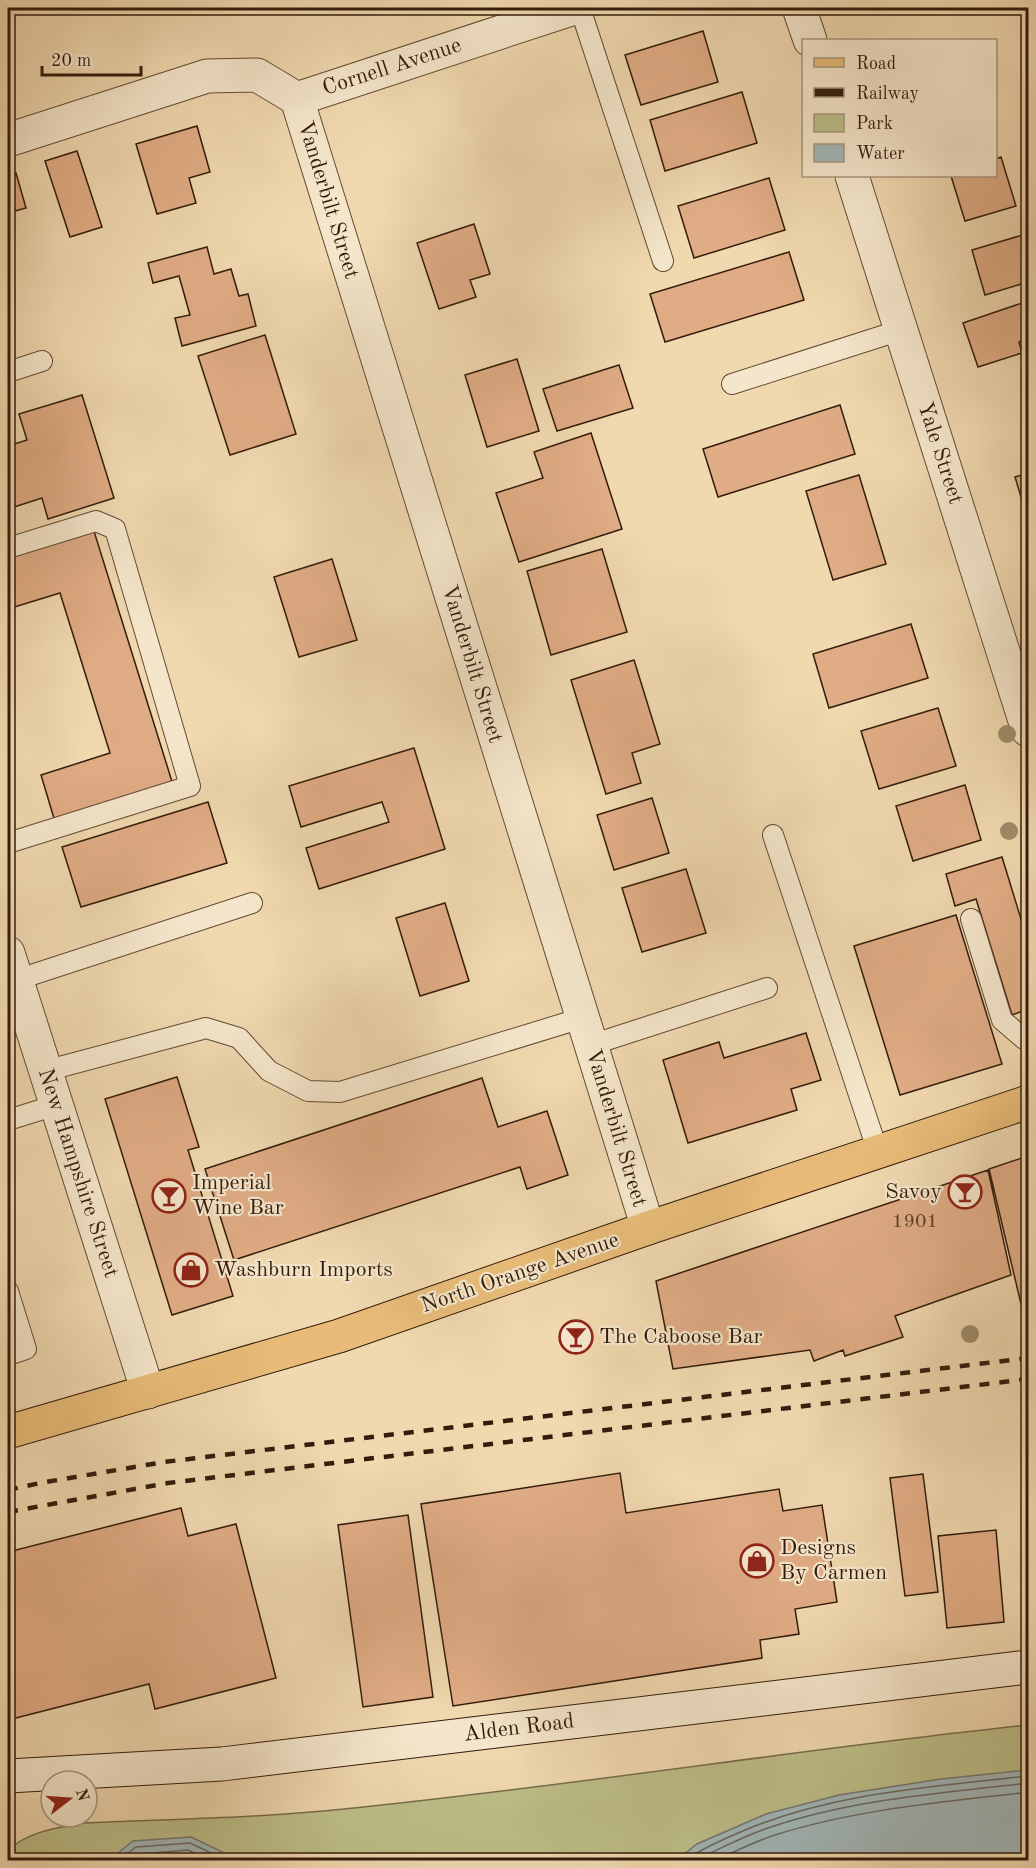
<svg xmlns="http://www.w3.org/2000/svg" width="1036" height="1868" font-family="'Old Standard TT',serif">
<rect width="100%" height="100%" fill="#f0d8af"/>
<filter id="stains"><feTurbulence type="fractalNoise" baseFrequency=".00333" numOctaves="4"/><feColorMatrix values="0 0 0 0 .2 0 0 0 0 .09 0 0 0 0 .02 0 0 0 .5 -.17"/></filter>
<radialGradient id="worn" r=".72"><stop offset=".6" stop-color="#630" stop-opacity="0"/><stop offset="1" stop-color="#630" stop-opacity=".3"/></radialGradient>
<path fill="#bdbe88" stroke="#786d4a" stroke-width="1.5" d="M1028 1725V1860H8V1850C28 1832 55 1828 82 1823 169 1819 257 1818 344 1809 573 1786 800 1749 1028 1725Z"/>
<path fill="#a1b6b7" stroke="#757872" stroke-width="1.5" d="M1028 1770V1860H677L697 1844 766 1814 839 1795 941 1779Z
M191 1837 239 1860H109L133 1841Z"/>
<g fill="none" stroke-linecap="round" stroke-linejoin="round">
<path stroke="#6a6961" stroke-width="1.5" d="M119 1860 136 1847 190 1843 226 1860
M131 1860 139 1854 188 1850 209 1860
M686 1860C702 1848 720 1841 738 1833 829 1793 931 1787 1028 1776
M698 1860 704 1856C726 1846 748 1834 771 1827 854 1799 943 1793 1028 1783
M716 1860C735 1852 755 1841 775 1835 857 1809 944 1802 1028 1792"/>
</g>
<path fill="#e0ac85" stroke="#331c0b" stroke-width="1.5" d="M703 31 718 82 641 105 625 55Z
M742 92 757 143 665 171 650 120Z
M197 126 210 172 189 178 196 203 157 214 136 144Z
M77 151 102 227 70 237 45 161Z
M1001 157 1016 206 965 221 951 176H996V159Z
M16 173 26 208 8 213V176Z
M769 178 785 230 694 258 678 206Z
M474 224 490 274 470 280 476 297 439 309 417 243Z
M1026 234 1028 243V282L985 295 972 250Z
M207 247 214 274 231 269 239 296 248 294 256 326 182 346 175 318 190 315 179 276 153 283 148 263Z
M789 252 804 300 665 342 650 294Z
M1028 301V338L1019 342 1022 353 978 367 963 323Z
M265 335 296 434 230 455 198 356Z
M517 359 539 431 487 447 465 375Z
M619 365 633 408 557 431 543 389Z
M82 395 114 498 48 519 42 498 8 509V446L27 440 19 414Z
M840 405 855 454 718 497 703 449Z
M591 433 622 529 519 562 496 493 543 478 534 452Z
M1028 473V520L1015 477Z
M859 475 886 564 833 580 806 491Z
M93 528 174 788 56 825 41 775 110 753 60 593 8 609V554Z
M602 549 627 632 551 655 527 571Z
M332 559 357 640 299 657 274 577Z
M911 624 928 678 829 708 813 654Z
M634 660 660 744 632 753 641 783 606 794 571 680Z
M938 708 956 766 879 789 861 731Z
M414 748 445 849 319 889 306 848 389 822 382 802 301 827 289 786Z
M965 785 981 840 913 861 896 806Z
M652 798 669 853 614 870 597 815Z
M208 802 227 863 81 907 62 847Z
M1002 857 1028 942V1009L1012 1015 976 899 955 906 946 874Z
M686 869 706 933 642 952 622 888Z
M445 903 469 981 420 996 396 918Z
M956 915 1002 1064 900 1095 854 946Z
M806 1033 821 1080 791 1089 797 1110 688 1143 663 1060 719 1042 724 1058Z
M177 1077 199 1147 188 1150 233 1296 172 1315 105 1099Z
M482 1078 498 1127 547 1111 568 1175 527 1189 520 1167 234 1260 205 1169Z
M1028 1156V1325H1026L989 1169Z
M988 1170 1011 1275 895 1316 903 1337 845 1356 843 1350 814 1361 810 1350 673 1369 656 1281Z
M620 1473 626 1513 779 1489 783 1511 822 1505 837 1602 795 1609 799 1634 760 1640 762 1658 453 1706 421 1504Z
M923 1474 938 1592 905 1596 890 1478Z
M181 1508 188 1536 236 1524 276 1678 155 1709 149 1684 8 1720V1552Z
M408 1515 433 1697 363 1707 338 1525Z
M996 1530 1004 1622 947 1628 938 1536Z"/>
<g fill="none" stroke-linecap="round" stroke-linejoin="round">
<defs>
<path id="lane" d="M580 8 663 261
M8 372 42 361
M732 384 901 330
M8 548 96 521 115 529 190 786 8 843
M773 835 878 1152
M971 919 1002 1020 1024 1039 1028 1037
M16 980 252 903
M591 1045 767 988
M45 1071 206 1028 239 1038 269 1071 308 1091 340 1092 582 1018
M8 1120 56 1105
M8 1291 26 1349 8 1355"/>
<path id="street" d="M799 8 810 40
M297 99 648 1228
M8 140 207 76 257 75 297 99 574 8
M852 176 1028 730
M8 953 148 1392"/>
<path id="secondary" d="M8 1776 222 1764 1028 1667"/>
<path id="primary" d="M8 1432 339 1336 648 1228 1028 1102"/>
</defs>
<use href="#lane" stroke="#624b34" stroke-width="22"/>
<use href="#street" stroke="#624b34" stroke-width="35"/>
<use href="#secondary" stroke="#331c0b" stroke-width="35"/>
<use href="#primary" stroke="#331c0b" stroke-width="35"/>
<use href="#lane" stroke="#f5e6cb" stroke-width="20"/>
<use href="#street" stroke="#f5e6cb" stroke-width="33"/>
<use href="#secondary" stroke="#f5e6cb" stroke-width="33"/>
<use href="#primary" stroke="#e8bc78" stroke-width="33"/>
<path stroke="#331c0b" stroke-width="4.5" stroke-dasharray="10 10" stroke-linecap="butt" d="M8 1490 40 1483 164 1462 1028 1358
M8 1512 168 1483 1028 1379"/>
</g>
<g fill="#9f8c69">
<circle cx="1007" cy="734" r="9"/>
<circle cx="1009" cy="831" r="9"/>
<circle cx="970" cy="1334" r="9"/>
</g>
<defs>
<symbol id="bar-ring" viewBox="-11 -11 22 22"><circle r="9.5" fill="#f5e6cb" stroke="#8f2418" stroke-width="1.5"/><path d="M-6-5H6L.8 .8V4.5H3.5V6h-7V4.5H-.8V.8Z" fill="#8f2418"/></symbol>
<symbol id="shop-ring" viewBox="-11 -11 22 22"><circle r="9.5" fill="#f5e6cb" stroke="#8f2418" stroke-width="1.5"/><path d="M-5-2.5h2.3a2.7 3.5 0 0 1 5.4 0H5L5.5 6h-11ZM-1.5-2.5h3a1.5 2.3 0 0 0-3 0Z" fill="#8f2418"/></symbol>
</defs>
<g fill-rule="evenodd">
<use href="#bar-ring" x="946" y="1173" width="38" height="38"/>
<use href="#bar-ring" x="150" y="1177" width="38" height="38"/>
<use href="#shop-ring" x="172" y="1251" width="38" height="38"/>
<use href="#bar-ring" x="557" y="1318" width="38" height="38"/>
<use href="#shop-ring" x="738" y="1542" width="38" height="38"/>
</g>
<g text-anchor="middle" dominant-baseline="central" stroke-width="4.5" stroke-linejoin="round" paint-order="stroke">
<g font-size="20" fill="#5e402a">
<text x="915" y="1222">1901</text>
</g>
<g font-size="22" fill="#331c0b" stroke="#f5e6cb">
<text transform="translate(392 67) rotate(-18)">Cornell Avenue</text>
<text transform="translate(328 200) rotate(73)">Vanderbilt Street</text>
<text transform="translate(940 453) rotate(72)">Yale Street</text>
<text transform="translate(472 664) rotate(73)">Vanderbilt Street</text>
<text transform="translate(616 1128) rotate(73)">Vanderbilt Street</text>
<text transform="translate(78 1173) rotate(72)">New Hampshire Street</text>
<text transform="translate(520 1273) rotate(-19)">North Orange Avenue</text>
<text transform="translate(519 1728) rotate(-7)">Alden Road</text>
</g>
<g font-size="22" fill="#331c0b" stroke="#f5e6cb" text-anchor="start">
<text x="192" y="1183">Imperial<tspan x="192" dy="25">Wine Bar</tspan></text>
<text x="942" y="1192" text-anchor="end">Savoy</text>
<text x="214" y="1270">Washburn Imports</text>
<text x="599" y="1337">The Caboose Bar</text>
<text x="780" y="1548">Designs<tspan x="780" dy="25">By Carmen</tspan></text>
</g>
</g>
<rect width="1036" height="1868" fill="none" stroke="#f0d8af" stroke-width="30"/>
<rect x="9" y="9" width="1018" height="1850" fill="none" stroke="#331c0b" stroke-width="3"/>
<rect x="15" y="15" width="1006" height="1838" fill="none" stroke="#331c0b" stroke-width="1.5"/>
<rect x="802" y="39" width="195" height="138" fill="#f5e6cb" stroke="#a7957e" stroke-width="1.5"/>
<rect x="814" y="58" width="30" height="9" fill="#e8bc78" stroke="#a7957e" stroke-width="1.5"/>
<text x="856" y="69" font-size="18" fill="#331c0b">Road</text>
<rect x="814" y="88" width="30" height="9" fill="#331c0b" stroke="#a7957e" stroke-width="1.5"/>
<text x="856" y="99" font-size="18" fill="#331c0b">Railway</text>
<rect x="814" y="114" width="30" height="18" fill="#bdbe88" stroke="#a7957e" stroke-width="1.5"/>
<text x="856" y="129" font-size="18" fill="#331c0b">Park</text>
<rect x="814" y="144" width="30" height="18" fill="#a1b6b7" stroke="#a7957e" stroke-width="1.5"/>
<text x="856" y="159" font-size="18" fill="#331c0b">Water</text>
<g transform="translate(69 1799) rotate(73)"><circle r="28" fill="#f5e6cb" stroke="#a7957e" stroke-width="1.5"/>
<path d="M0-4.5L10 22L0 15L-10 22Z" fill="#8f2418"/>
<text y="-9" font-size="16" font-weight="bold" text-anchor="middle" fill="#331c0b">N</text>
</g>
<path d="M42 66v9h99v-9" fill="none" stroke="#331c0b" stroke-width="3"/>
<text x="51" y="66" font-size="18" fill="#331c0b" stroke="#f5e6cb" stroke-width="4.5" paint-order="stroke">20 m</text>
<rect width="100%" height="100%" filter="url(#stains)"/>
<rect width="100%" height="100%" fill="url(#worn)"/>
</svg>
